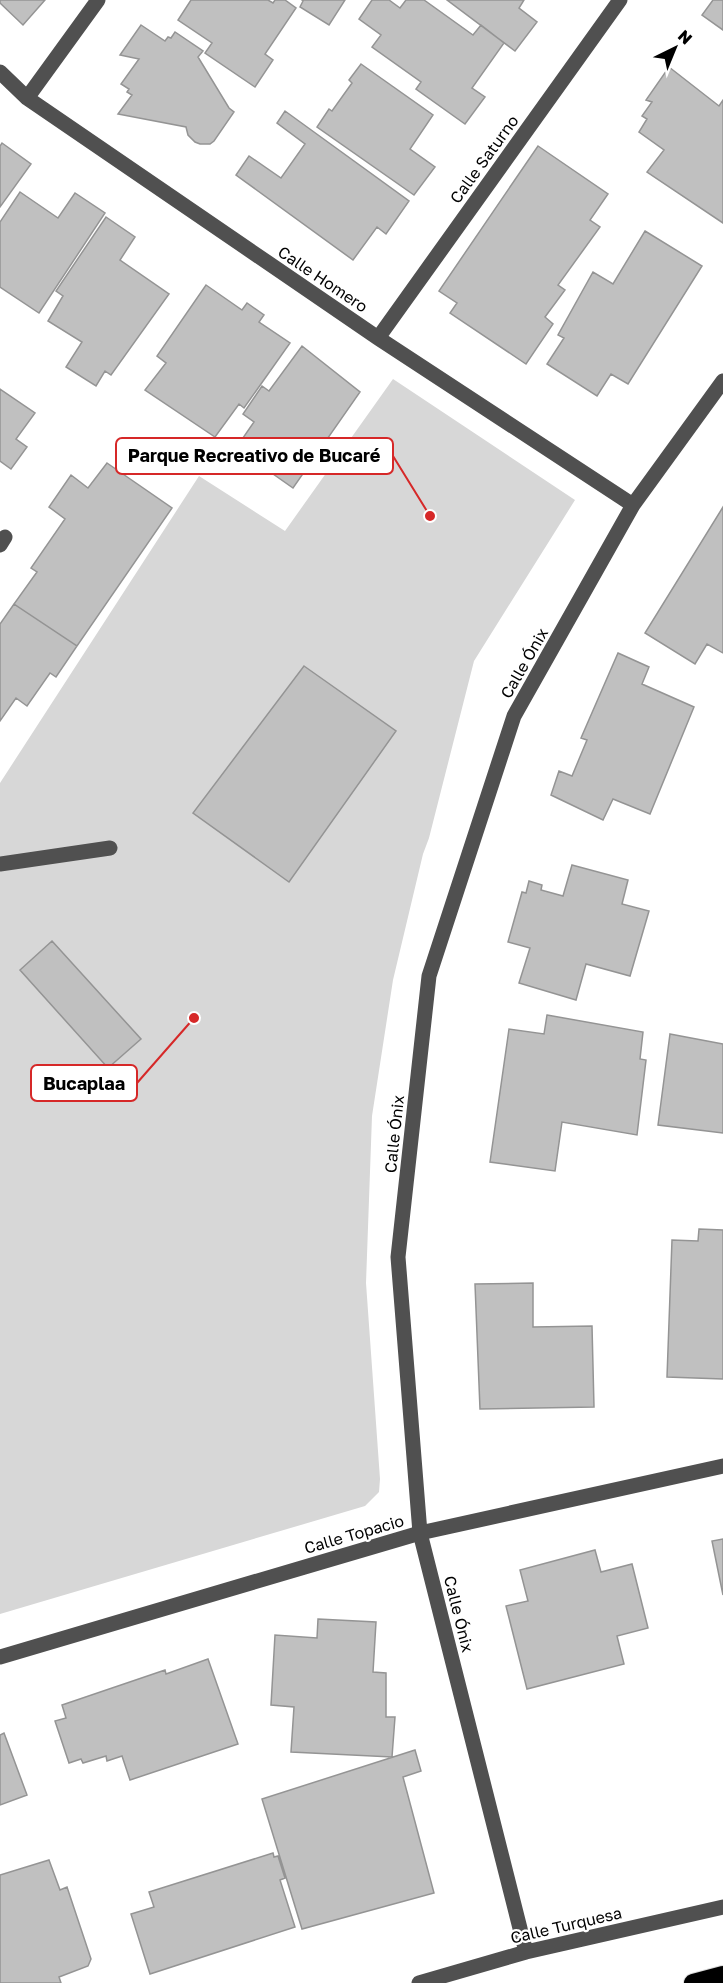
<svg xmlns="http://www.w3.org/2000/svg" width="723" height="1983" font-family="'Golos Text',sans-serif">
<rect width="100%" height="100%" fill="#fff"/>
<path fill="#d7d7d7" d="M393 379 575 500 474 661 429 838 423 854 393 980 372 1116 366 1283 380 1479 379 1492 365 1506 0 1614V783L199 476 285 531Z"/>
<path fill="#c0c0c0" stroke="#949494" stroke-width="1.5" d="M0 0H45L23 25 0 3Z
M191 0H268L273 3 275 0H285L296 8 265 54 273 60 255 87 205 53 212 43 178 20Z
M302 0H345L329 25 300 7 303 1Z
M372 0H389L400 8 406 0H424L473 35 481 25 504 43 472 88 485 97 465 124 416 89 421 82 372 47 381 35 359 19Z
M447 0H524L519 8 537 22 515 51Z
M713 0H723V30L702 15Z
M141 25 165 41 168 37 171 38 175 32 203 51 198 57 229 108 234 112 214 141 210 144H200L195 142 188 135 186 127 118 114 132 95 127 92 129 89 121 84 139 59 120 55Z
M361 64 433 115 410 149 435 167 414 195 317 127 329 109 332 111 352 83 349 80Z
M669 67 719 106 723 100V223L647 172 664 150 639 132 647 119 642 116 652 102 646 100Z
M285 111 409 201 386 234 377 227 353 260 236 175 249 156 281 178 305 144 277 123Z
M2 143 31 164 0 207V146Z
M538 146 608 194 590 220 600 227 558 285 565 290 545 317 553 324 526 364 450 313 457 303 439 291Z
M20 192 58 218 75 193 105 213 39 313 0 287V222Z
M106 217 135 237 120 260 169 294 111 375 105 371 96 386 66 367 82 342 48 321 63 296 56 291Z
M645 231 702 266 628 384 611 374 597 396 547 364 564 338 558 335 593 272 613 284Z
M206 285 242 310 247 303 264 315 259 322 290 343 244 408 239 404 215 437 145 390 166 363 157 356Z
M302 346 360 392 293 488 236 448 254 422 243 414 262 386 269 391Z
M0 389 35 413 16 439 27 447 11 469 0 461Z
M107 463 172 508 77 646 14 604 37 572 31 568 65 519 49 507 71 475 88 488Z
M723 507V653L707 644 695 664 645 633Z
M14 604 77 646 56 677 50 673 27 706 16 698 0 721V624Z
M618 653 649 667 642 684 694 707 650 814 613 799 603 820 551 795 559 771 572 776 587 740 581 738Z
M304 666 396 731 289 882 193 813Z
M572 865 628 880 622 904 649 911 630 976 586 964 576 1000 519 983 530 948 508 942 522 892 526 893 529 881 542 885 541 890 563 896Z
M52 941 141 1039 108 1068 20 970Z
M547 1015 643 1032 640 1059 646 1060 637 1135 562 1122 555 1171 490 1162 509 1029 544 1034Z
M670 1034 723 1044V1133L658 1125Z
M699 1229 723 1230V1379L667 1377 672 1240 698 1241Z
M533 1283V1327L592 1326 594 1407 480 1409 475 1284Z
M723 1539V1595L712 1541Z
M595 1550 601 1572 632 1564 648 1628 617 1636 624 1664 527 1689 506 1606 528 1601 520 1570Z
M318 1619 376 1622 373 1672 386 1673V1717H395L392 1757 291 1752 294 1707 271 1705 275 1635 317 1638Z
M208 1659 238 1744 130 1780 122 1756 107 1761 106 1756 83 1763 81 1759 69 1763 55 1721 66 1718 62 1705 165 1670 166 1674Z
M4 1733 27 1795 0 1805V1735Z
M415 1750 421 1771 403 1777 434 1893 302 1929 262 1799Z
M273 1853 274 1857 278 1856 285 1878 280 1880 295 1927 150 1974 131 1914 154 1907 149 1892Z
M49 1860 60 1890 67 1887 91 1959 88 1966 59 1977 61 1983H0V1875Z"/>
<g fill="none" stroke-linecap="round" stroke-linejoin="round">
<defs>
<path id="highway" d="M693 1983 723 1975"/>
</defs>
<use href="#highway" stroke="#dbdbdb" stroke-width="20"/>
<path stroke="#505050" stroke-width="15" d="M0 72 27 98 378 338 633 505
M27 98 98 0
M378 338 620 0
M0 545 5 537
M0 864 110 848
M0 1657 420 1533 723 1466
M526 1952 420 1533 398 1257 429 976 514 716 633 505 723 381
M419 1983 526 1952 723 1907"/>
<use href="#highway" stroke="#000" stroke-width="18"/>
</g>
<g text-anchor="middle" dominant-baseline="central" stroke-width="4.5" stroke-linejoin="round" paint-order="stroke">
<g font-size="16" fill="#000" stroke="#fff">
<text transform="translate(484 159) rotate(-54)">Calle Saturno</text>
<text transform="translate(323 279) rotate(34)">Calle Homero</text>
<text transform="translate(524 663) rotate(-60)">Calle Ónix</text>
<text transform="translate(394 1134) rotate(-84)">Calle Ónix</text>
<text transform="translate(354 1534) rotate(-16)">Calle Topacio</text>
<text transform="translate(459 1614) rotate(76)">Calle Ónix</text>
<text transform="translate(566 1925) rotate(-13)">Calle Turquesa</text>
</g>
</g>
<path fill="none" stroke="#d62828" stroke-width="2" d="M430 516L393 456M194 1018L137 1083"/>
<g fill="#d62828" stroke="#fff" stroke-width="2">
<circle cx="430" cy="516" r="6"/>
<circle cx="194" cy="1018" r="6"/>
</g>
<g fill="#fff" stroke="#d62828" stroke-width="2">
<rect x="116" y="438" width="277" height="36" rx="6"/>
<rect x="31" y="1065" width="106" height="36" rx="6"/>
</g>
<g font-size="18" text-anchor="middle" font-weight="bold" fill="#000">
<text x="254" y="462">Parque Recreativo de Bucaré</text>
<text x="84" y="1090">Bucaplaa</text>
</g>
<g transform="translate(675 48) rotate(43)" stroke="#ffffff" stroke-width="4.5" paint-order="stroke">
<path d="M0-4.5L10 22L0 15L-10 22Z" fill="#000000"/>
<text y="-9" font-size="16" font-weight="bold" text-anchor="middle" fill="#000000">N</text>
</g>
</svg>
